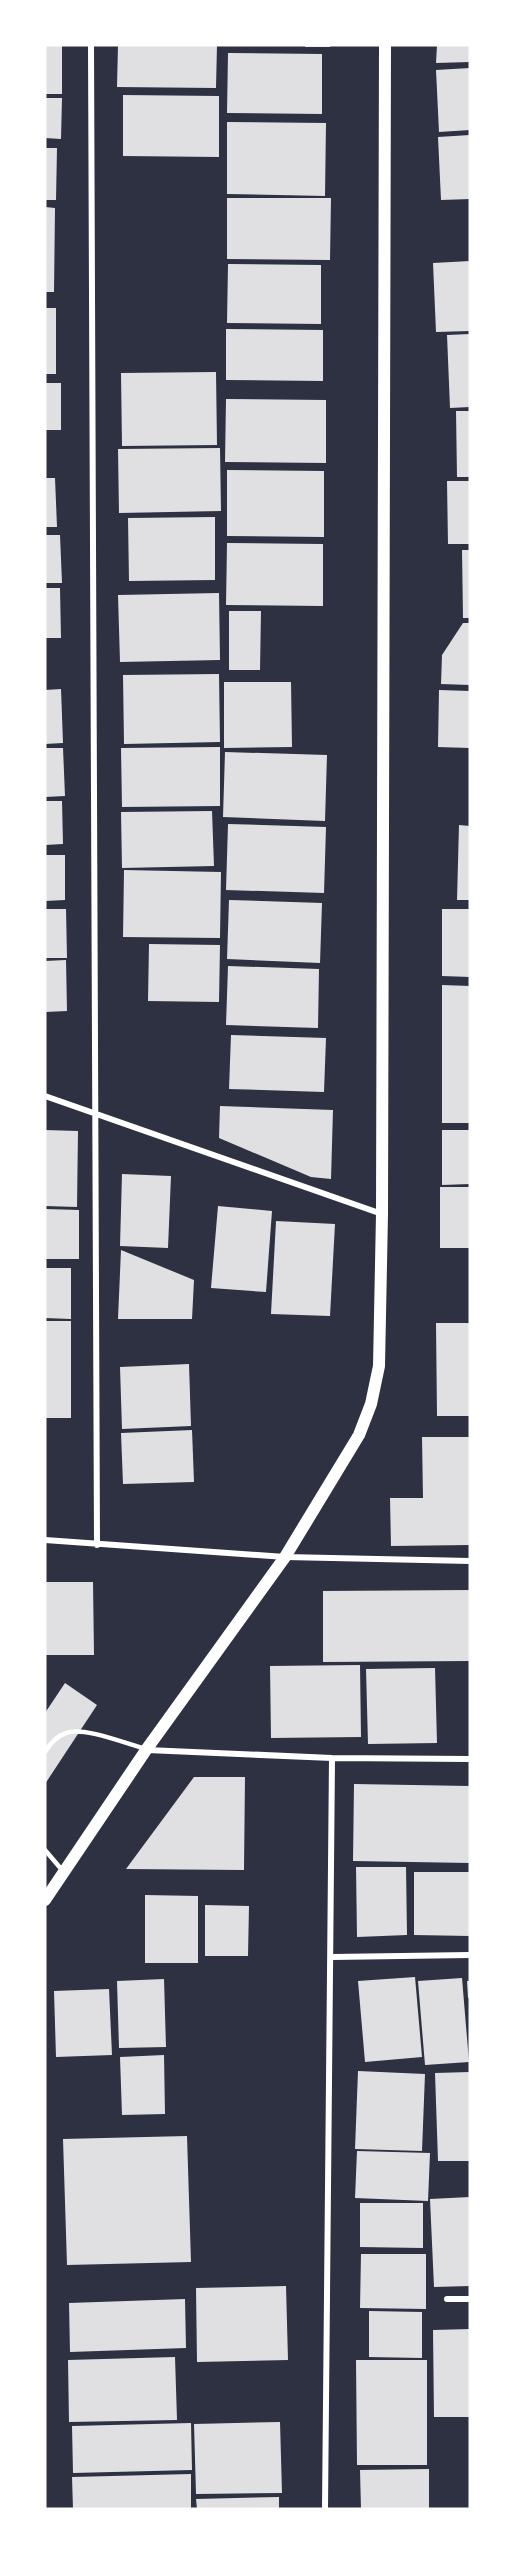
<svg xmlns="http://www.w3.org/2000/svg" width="515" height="2554" font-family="'Fira Sans',sans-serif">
<rect width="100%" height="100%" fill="#2d3142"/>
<path fill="#e0e0e3" d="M45 45H62V94H45Z
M118 45H217L216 88 117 87Z
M305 45H330V47H305Z
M437 45H470V62L436 63Z
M228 53 322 54V114L227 113Z
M470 68V130L439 132 436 70Z
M123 95 219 96V157L123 156Z
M45 98H62L61 139 45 138Z
M227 122 326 123 325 196 227 194Z
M470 135V199L441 200 438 137Z
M45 148H57L56 200H45Z
M227 198H331L330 260 227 259Z
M45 207 55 208 54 292H45Z
M470 261V331L436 332 433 263Z
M228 264 321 265V324L227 323Z
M45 308H56V374H45Z
M226 329 323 330V381L226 380Z
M470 334V407L450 408 447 335Z
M216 372 217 445 122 446 121 373Z
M45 383H61V430H45Z
M226 399 326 400V463L225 462Z
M456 411H470V477H457Z
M220 448 221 511 119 513 118 449Z
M227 470 324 471V537L227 536Z
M45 478H55L57 527H45Z
M447 481H470V544H448Z
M215 517V580L129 581 128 518Z
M45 535H60L62 583H45Z
M227 543 323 544V606L226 605Z
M462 550H470V618H463Z
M45 588H60L61 638H45Z
M219 593 220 660 120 662 118 595Z
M229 611H261L260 670H229Z
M463 623H470V685L441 684 442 655Z
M219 674 220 742 124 744 123 675Z
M224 682H291L292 747 224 748Z
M61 689 63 743 45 744V690Z
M439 690 470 691V748L438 747Z
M220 747V806L122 807 121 748Z
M45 748H63L65 796 45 797Z
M225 752 327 755 325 821 223 817Z
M45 801H62L63 844 45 845Z
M212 811 214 866 122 868 121 812Z
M228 824 326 827 324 893 226 890Z
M459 825 470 826V900H457Z
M45 855H65V900L45 901Z
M124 870 221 872 220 938 123 937Z
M229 900 322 903 320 963 227 959Z
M45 909H66L67 958H45Z
M442 909H470V977L442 976Z
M149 944 220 945 219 1002 148 1001Z
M66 960 67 1011 45 1012V961Z
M228 966 319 969 318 1028 226 1025Z
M442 985 470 986V1123H442Z
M231 1035 326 1038 324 1092 229 1089Z
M220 1106 333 1110 331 1179 311 1177 219 1138Z
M45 1130 78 1131 77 1207 45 1206Z
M442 1130H470V1184L442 1185Z
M122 1174 171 1176 168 1248 120 1246Z
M440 1187H470V1248H440Z
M218 1206 272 1211 266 1292 211 1288Z
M45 1209 79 1210V1259H45Z
M276 1221 335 1224 330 1316 271 1314Z
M121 1250 194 1280 192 1319H118Z
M45 1268H71V1319L45 1318Z
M45 1321H71V1418H45Z
M436 1323H470V1416H437Z
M189 1364 191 1426 122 1429 120 1367Z
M192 1430 194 1482 123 1484 121 1433Z
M422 1437H470V1545L391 1546 390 1498H423Z
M45 1582H93L94 1655H45Z
M470 1590V1661L323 1662V1591Z
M360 1665 361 1737 271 1738 270 1666Z
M435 1668 437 1743 368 1744 366 1669Z
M65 1683 97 1705 45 1784V1713Z
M194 1777H245L244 1870 126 1869Z
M354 1784 470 1786V1863L353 1861Z
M356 1867H406L407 1935 357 1937Z
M414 1872H470V1936L414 1935Z
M145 1895 198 1896V1963H145Z
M205 1905 249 1906 248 1956H205Z
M415 1977 422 2057 365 2062 358 1981Z
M462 1978 469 2062 425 2065 418 1981Z
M164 1979 166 2047 119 2048 117 1981Z
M467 1981H470V1998H468Z
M109 1989 112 2055 56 2057 54 1991Z
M164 2055 165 2114 122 2115 120 2057Z
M358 2071 425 2074 422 2151 355 2149Z
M470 2072V2161H438L435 2073Z
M187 2136 191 2262 67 2265 63 2139Z
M357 2151 430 2153 428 2201 355 2198Z
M470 2197V2286L434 2287 430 2199Z
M360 2203H423V2248L360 2247Z
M361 2254H426V2309L360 2308Z
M286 2286 288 2360 197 2362 196 2288Z
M185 2299 186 2348 70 2352 69 2303Z
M369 2311 422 2312V2358L369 2357Z
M470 2329V2417H434L433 2330Z
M175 2357 177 2420 69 2422 68 2360Z
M356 2360H427V2465H357Z
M280 2422 282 2493 196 2494 194 2424Z
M191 2423 192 2470 73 2473 72 2426Z
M429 2469V2509H361L360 2470Z
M191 2474V2509H73L72 2477Z
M279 2497V2509H197L196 2499Z"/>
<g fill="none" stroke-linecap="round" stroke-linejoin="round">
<path stroke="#fff" stroke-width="4.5" d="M45 1752C50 1744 57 1736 66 1733 83 1726 127 1744 146 1749
M45 1850 62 1870"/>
<path stroke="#fff" stroke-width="6" d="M91 45 97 1545
M45 1096 382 1214
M45 1540 285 1557 470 1561
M147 1750 332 1758 470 1759
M332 1957 470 1955
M447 2299H470
M325 2509 332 1758"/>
<path stroke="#fff" stroke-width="12" d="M45 1900 146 1750 285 1557 359 1435 371 1404 379 1366 382 1214 385 45"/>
</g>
<rect width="515" height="2554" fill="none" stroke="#ffffff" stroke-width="93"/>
</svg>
